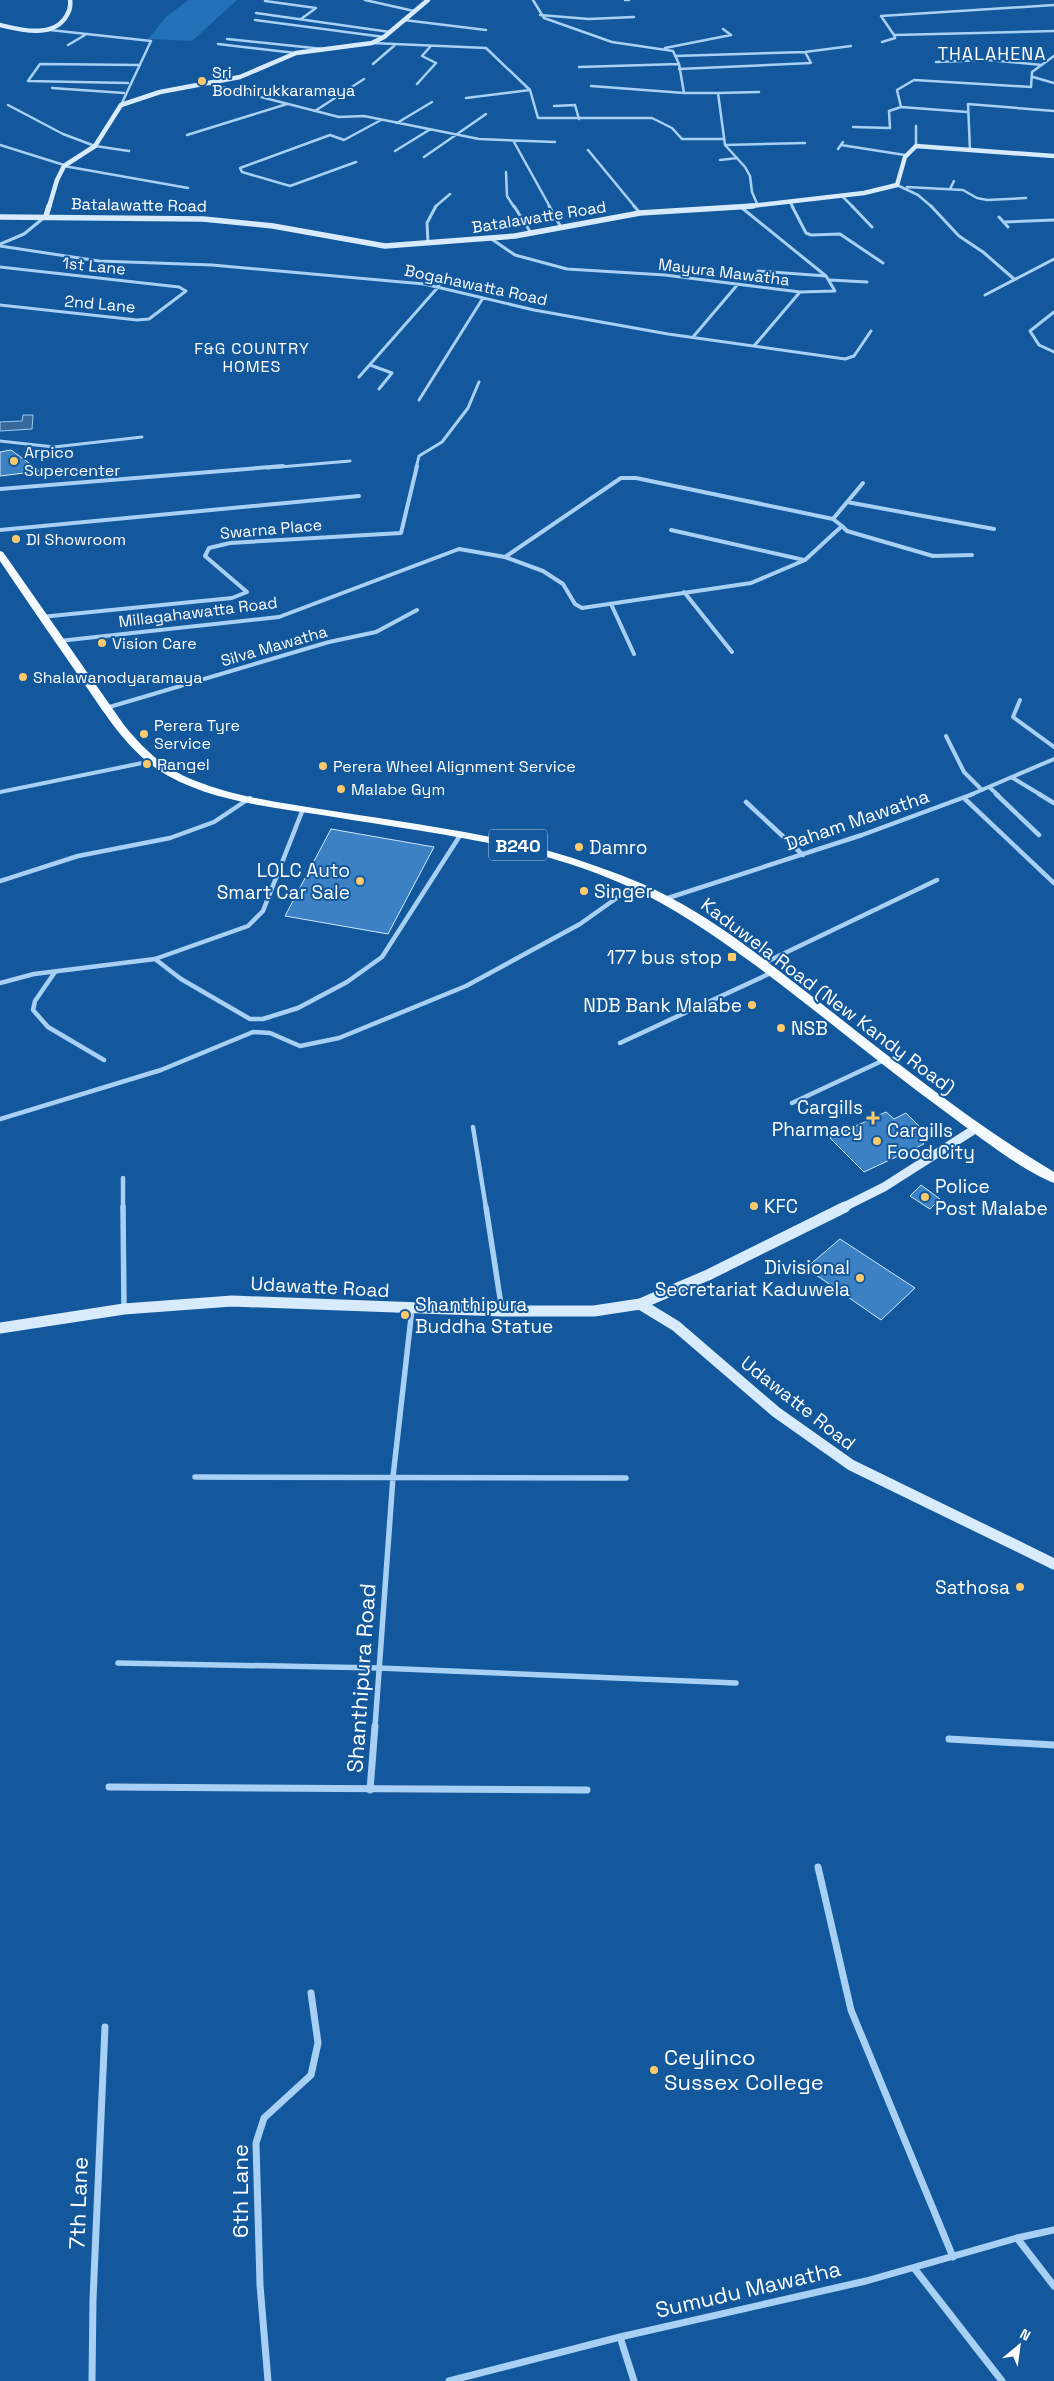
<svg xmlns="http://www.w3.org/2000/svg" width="1054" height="2381" font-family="'Space Grotesk',sans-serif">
<rect width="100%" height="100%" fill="#13589c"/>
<path fill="#2271b9" d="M188 0H237L192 41 148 39 166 17Z"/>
<path fill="#38699a" stroke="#9accf7" d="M23 415H33L32 429 0 431V422L22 421Z"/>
<path fill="#3c81c3" stroke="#d1e8fd" d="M11 450 40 471 0 476V452Z
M331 829 434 847 388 934 285 916Z
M886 1112 894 1119 906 1113 927 1134 918 1138 924 1144 864 1172 830 1138Z
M921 1185 940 1199 930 1209 910 1196Z
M840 1239 915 1288 881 1320 806 1268Z"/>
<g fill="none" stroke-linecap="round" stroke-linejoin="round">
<path stroke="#a8d0f4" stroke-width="2.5" d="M365 0 414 11
M533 0 544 18 612 42 673 51 679 64 684 93H718L725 145 745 167 750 176 752 192 758 206
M625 0H629
M265 1 316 8 301 19
M256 13 390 32
M540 15 589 19 634 17
M881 16 894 35 1054 31
M881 16 1054 5
M255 20 384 37
M404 20 486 30
M50 30 151 41 121 105
M227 39 323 49
M882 42 895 38 894 35
M372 43 486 48 530 90 538 118H652L672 128 682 139H724
M218 44 296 53
M68 45 85 35
M665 48 731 35 723 29
M675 56 805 52 851 46
M936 62 988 60 1042 65
M373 64 395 45
M579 67 679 64
M679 69 811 63 805 52
M1033 77 1054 83
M28 81 40 64 140 65
M28 81 128 83
M210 84 339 117 364 116 479 139 555 142
M417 84 436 63 422 56 430 47
M591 86 684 93
M52 88 124 93
M718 93 759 92
M466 98 530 90
M8 105 63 134 95 146 129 151
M554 106 575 105 579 119
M315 111 364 79
M967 112 901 107 897 90 914 80 1031 87 1032 72 1054 56
M397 123 432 102
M916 126V146
M853 127 890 128 889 111 901 107
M187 135 287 104
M514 142 550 207
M0 145 64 165
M725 145 805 143
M841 145 905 155
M838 149 843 142
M588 150 635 207
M970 150 968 104 1054 111
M395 151 429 130
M424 157 486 114
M720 160 737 158
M356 162 290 186 242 172 240 168 330 135 344 140 381 120
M64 166 188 188
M506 172 507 196 514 207
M897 185 918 195 932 207
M907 187 963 190 977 198 987 200 1026 198
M950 189 954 181
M842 196 853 207
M790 202 793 207
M435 207 450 194"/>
<path stroke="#a8d0f4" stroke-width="3" d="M514 206 531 233
M549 206 561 227
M634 206 640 213
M792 206 806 233 811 235 840 234 883 263
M852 206 872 227
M931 206 959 236 983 252 1014 279
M999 217 1008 227
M1004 222 1054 220
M490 238 515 255 567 269 665 275 800 292 835 291 826 276 742 208
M428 243 427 223 436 206
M0 244 24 234 46 216
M0 246 99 261 212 265 424 284 534 310 668 334 845 359 854 356 871 331
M0 267 179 287 186 291 149 319 137 320 0 305
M758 271 826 276
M830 280 867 282
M985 295 1054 259
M1054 312 1030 331 1039 345 1054 352
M693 337 738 284
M754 346 800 292
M370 365 392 373 379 389
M359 377 439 286
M419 400 483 298
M0 441 54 447 142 437
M268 468 350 461
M416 468 419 456 442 442 468 408 479 382"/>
<path stroke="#a8d0f4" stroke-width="4" d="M0 489 283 466
M847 502 994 529
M842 526 847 531 933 556 972 555
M0 530 359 496
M671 530 804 560
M505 557 621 478H636L833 519
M684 592 732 652
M611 604 634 654
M41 617 232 598 247 592 205 556 209 548 230 543 401 533 417 466
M59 641 279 617 459 549 505 557 543 571 563 584 575 604 582 608 751 583 805 560 842 526 833 519 863 483
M1020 700 1013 717 1054 747
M106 708 329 642 376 632 417 610
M946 736 964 772 982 790
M1013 778 1041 795
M989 787 998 795
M0 792 152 761
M970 795 1054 759"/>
<path stroke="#a8d0f4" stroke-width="4.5" d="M996 794 1039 835
M1039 794 1054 803
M965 799 1054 883
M746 802 803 855
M0 881 78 856 170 838 214 822 250 798
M665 899 862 835 973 794
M155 959 181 979 250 1019H263L298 1008 347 982 382 957 461 834
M762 964 937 880
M55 972 35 1001 33 1010 48 1027 104 1060
M0 983 34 974 155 959 248 926 263 911 303 809
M620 1043 773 972
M792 1103 884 1060
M0 1119 161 1070 253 1032 270 1033 300 1046 339 1038 466 986 580 924 635 885
M473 1127 486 1208
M123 1178V1208"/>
<path stroke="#a8d0f4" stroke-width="5.5" d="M123 1207 124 1308
M486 1207 502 1311
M195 1477 626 1478
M118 1663 379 1668 736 1683
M375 1727 393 1477 412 1309"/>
<path stroke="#a8d0f4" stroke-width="7" d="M949 1739 1054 1745
M109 1787 587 1790
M370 1790 375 1726
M818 1867 851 2010 953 2257
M1017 2238 1054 2286
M914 2268 1002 2381
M620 2337 634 2381
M92 2381 93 2299 105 2027
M268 2381 260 2285 256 2143 264 2118 311 2075 318 2043 311 1993
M449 2381 620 2337 866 2281 1017 2238 1054 2230"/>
<path stroke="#d8ebfd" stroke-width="4.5" d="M0 25C21 30 54 39 67 15 70 10 71 6 70 0
M49 207 57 180 64 166 95 146 121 105 160 92 240 77 296 53 372 43 384 37 428 0
M742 207 864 193 897 185 905 157 916 146 1054 156"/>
<path stroke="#d8ebfd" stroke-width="5.5" d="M46 216 49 206
M0 217 203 219 273 226 385 246 515 236 640 213 753 206"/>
<path stroke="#d8ebfd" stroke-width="9" d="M842 1208 884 1187 975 1129"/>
<path stroke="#d8ebfd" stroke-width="11" d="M640 1304 676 1326 776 1412 851 1465 1054 1564
M0 1328 124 1309 232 1301 502 1311H594L640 1304 708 1275 845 1207"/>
<path fill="#f5faff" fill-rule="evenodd" d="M0 551 3 552 124 725C141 746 159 764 184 776 230 797 283 803 333 811 420 825 509 835 593 865 619 874 646 884 671 898 723 925 771 965 818 1001 895 1061 970 1122 1054 1172V1183C1021 1170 977 1135 947 1113 882 1066 820 1013 755 965 713 935 673 906 625 885 532 843 428 833 328 816 271 807 205 801 157 769 125 747 104 712 83 682 55 642 27 601 0 561Z"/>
</g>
<g fill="#ffca6b" stroke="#13589c" stroke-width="2">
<circle cx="202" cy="81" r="5"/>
<circle cx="14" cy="461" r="5"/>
<circle cx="16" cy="539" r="5"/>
<circle cx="102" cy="643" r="5"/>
<circle cx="23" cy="677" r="5"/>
<circle cx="144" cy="734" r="5"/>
<circle cx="147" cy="764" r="5"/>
<circle cx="323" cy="766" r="5"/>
<circle cx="341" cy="789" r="5"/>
<circle cx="579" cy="847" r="5"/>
<circle cx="360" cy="881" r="5"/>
<circle cx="584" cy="891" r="5"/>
<rect x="727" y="952" width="10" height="10" rx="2.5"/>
<circle cx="752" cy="1005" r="5"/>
<circle cx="781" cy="1028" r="5"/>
<path d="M870.5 1110.5h5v5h5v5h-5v5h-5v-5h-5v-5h5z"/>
<circle cx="877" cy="1141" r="5"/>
<circle cx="925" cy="1197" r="5"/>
<circle cx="754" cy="1206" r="5"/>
<circle cx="860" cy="1278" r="5"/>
<circle cx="405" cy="1315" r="5"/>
<circle cx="1020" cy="1587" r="5"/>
<circle cx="654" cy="2070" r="5"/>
</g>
<g text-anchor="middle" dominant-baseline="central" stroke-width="4" stroke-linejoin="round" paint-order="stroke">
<g font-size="16" fill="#fff" stroke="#13589c" text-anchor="start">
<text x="212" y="72">Sri<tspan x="212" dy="18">Bodhirukkaramaya</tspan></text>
<text x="24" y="452">Arpico<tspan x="24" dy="18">Supercenter</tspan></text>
<text x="26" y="539">DI Showroom</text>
<text x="112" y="643">Vision Care</text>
<text x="33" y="677">Shalawanodyaramaya</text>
<text x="154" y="725">Perera Tyre<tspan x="154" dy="18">Service</tspan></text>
<text x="157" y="764">Rangel</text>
<text x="333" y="766">Perera Wheel Alignment Service</text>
<text x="351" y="789">Malabe Gym</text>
</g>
<g font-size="16" fill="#fff" stroke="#13589c">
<text transform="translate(139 205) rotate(1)">Batalawatte Road</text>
<text transform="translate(539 217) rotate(-9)">Batalawatte Road</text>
<text transform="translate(94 266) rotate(6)">1st Lane</text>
<text transform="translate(724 272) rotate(7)">Mayura Mawatha</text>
<text transform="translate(476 285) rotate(12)">Bogahawatta Road</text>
<text transform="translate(100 304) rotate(5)">2nd Lane</text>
<text transform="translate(271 529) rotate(-5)">Swarna Place</text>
<text transform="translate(198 612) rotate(-7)">Millagahawatta Road</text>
<text transform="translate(274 646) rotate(-16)">Silva Mawatha</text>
</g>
<g font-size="16" letter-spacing="1" fill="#fff" stroke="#13589c">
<text x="252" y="348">F&amp;G COUNTRY<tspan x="252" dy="18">HOMES</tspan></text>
</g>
<g font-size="18" letter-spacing="1" fill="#fff" stroke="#13589c">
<text x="992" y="53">THALAHENA</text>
</g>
<rect fill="#13589c" stroke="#b8cde1" stroke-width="1" x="489" y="829.5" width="58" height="31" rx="4"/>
<g font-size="18" font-weight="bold" fill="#fff">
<text x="518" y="845">B240</text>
</g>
<g font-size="19" fill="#fff" stroke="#13589c">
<text transform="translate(857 820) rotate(-19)">Daham Mawatha</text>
<text transform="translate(828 996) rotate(37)">Kaduwela Road (New Kandy Road)</text>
<text transform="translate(320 1287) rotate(3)">Udawatte Road</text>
<text transform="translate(798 1403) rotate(38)">Udawatte Road</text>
</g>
<g font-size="19" fill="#fff" stroke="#13589c" text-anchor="start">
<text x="589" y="847">Damro</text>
<text x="350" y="870" text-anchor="end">LOLC Auto<tspan x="350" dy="22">Smart Car Sale</tspan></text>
<text x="594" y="891">Singer</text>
<text x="722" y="957" text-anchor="end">177 bus stop</text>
<text x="742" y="1005" text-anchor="end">NDB Bank Malabe</text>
<text x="791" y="1028">NSB</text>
<text x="863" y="1107" text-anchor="end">Cargills<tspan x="863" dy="22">Pharmacy</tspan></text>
<text x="887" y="1130">Cargills<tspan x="887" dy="22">Food City</tspan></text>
<text x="935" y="1186">Police<tspan x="935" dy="22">Post Malabe</tspan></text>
<text x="764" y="1206">KFC</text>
<text x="850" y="1267" text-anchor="end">Divisional<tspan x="850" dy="22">Secretariat Kaduwela</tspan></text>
<text x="415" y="1304">Shanthipura<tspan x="415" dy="22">Buddha Statue</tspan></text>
<text x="1010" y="1587" text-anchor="end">Sathosa</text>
</g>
<g font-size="22" fill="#fff" stroke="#13589c">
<text transform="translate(361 1678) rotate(-86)">Shanthipura Road</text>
<text transform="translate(240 2191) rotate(-90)">6th Lane</text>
<text transform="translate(78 2203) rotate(-88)">7th Lane</text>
<text transform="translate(748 2289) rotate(-13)">Sumudu Mawatha</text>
</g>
<g font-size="22" fill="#fff" stroke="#13589c" text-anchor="start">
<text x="664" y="2057">Ceylinco<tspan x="664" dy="25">Sussex College</tspan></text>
</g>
</g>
<g transform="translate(1019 2346) rotate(29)" stroke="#13589c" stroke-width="4" paint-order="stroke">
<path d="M0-4L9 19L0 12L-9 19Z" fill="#ffffff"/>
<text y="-8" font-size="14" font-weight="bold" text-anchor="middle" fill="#ffffff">N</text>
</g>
</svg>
